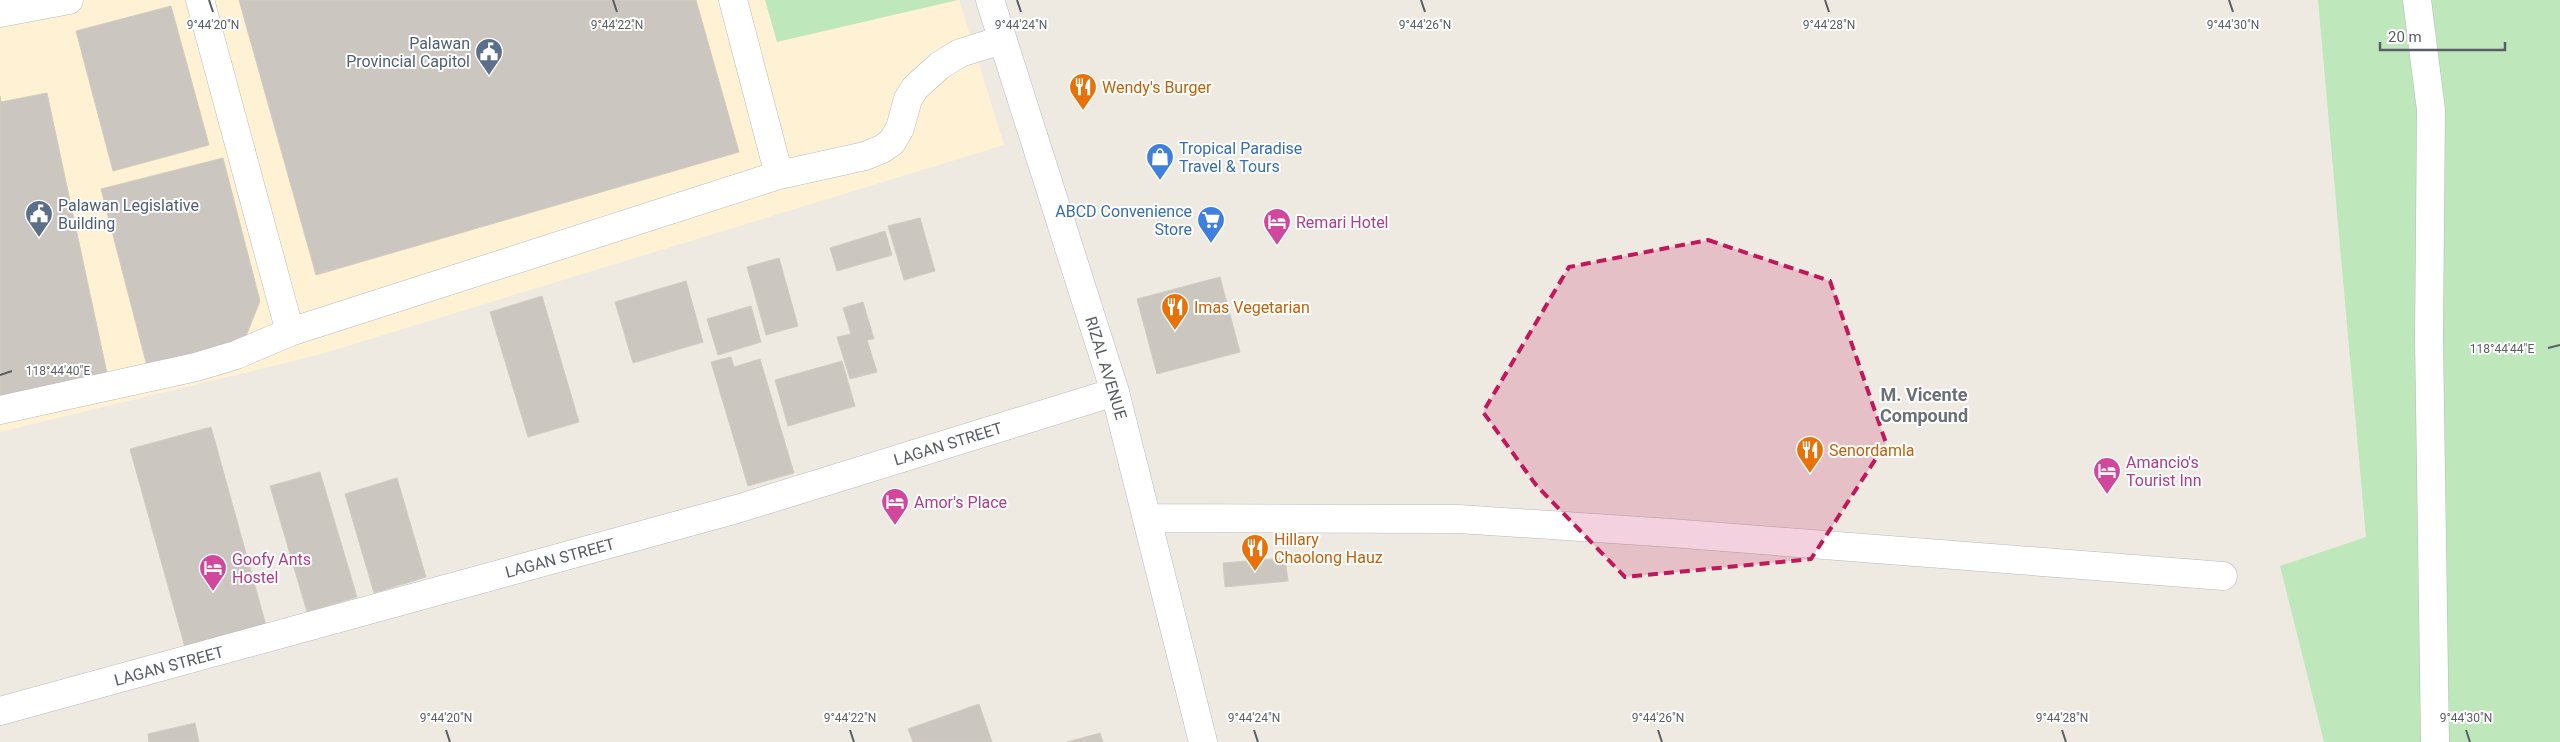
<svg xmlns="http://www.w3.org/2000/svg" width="2560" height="742" font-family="Roboto,sans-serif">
<rect width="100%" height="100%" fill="#eeeae1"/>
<path fill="#fff2d4" d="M0 0H959L1004 145 318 355 0 432Z"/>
<path fill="#bee7bb" d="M765 0H958L777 42Z
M2318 0H2560V742H2324L2280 566 2366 537Z"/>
<path fill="#cbc6c0" stroke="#d3cbbf" d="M239 0H696L739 152 316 275Z
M171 6 209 145 113 171 76 31Z
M47 93 107 373 0 396V96L1 102Z
M223 158 260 301 244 341 148 370 101 189Z
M920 218 935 271 904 280 888 226Z
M885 231 892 255 837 271 830 248Z
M779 258 798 326 766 335 747 267Z
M1220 277 1240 352 1157 374 1137 299Z
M686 281 703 342 633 363 615 302Z
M542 296 579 422 528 437 490 312Z
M863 302 874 339 867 340 877 372 850 379 837 337 851 334 843 308Z
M751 306 761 342 718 355 707 319Z
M731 357 734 367 760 359 794 473 748 486 711 362Z
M842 361 855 406 788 426 775 380Z
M211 427 267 629 186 651 130 449Z
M320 472 357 597 307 612 270 486Z
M397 478 426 577 374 593 345 494Z
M1285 558 1288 581 1225 587 1223 563Z
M979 704 992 742H913L908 729Z
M195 723 199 742H149L148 734Z
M1100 733 1103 742H1067Z"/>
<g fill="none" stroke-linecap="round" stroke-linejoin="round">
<defs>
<path id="minor" d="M200 0 290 332
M733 0 779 175
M990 0 1115 392 1203 742
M2417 0 2431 110 2429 339 2435 742
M0 13 69 0
M0 410 196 367 236 355 290 332 779 175 865 156 882 149 892 142 900 128 908 99 915 88 939 66 960 53 1002 40
M1148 518 1458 519 1671 533 2223 576
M0 711 737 509 1115 392"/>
</defs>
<use href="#minor" stroke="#b6babf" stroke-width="29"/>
<use href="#minor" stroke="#fff" stroke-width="28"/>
</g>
<path fill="#c2185b" fill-opacity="0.2" stroke="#c2185b" stroke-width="4" stroke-dasharray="10 6" stroke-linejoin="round" d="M1708 240 1830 281 1886 443 1811 559 1625 577 1536 485 1483 412 1569 267Z"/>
<path fill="none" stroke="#595e63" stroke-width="2" d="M209 0 213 12M613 0 617 12M1017 0 1021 12M1421 0 1425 12M1825 0 1829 12M2229 0 2233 12M2548 348 2560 345M0 375 12 371M446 730 450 742M850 730 854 742M1254 730 1258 742M1658 730 1662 742M2062 730 2066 742M2466 730 2470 742"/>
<defs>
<symbol id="civic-pin" viewBox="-11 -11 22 30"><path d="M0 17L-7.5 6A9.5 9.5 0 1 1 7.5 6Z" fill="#5c6f8a" stroke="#fff"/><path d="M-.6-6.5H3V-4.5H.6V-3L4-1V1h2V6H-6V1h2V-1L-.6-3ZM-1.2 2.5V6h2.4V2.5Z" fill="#fff"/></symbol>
<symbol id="restaurant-pin" viewBox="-11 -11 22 30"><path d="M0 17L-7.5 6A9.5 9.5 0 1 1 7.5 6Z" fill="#e8710a" stroke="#fff"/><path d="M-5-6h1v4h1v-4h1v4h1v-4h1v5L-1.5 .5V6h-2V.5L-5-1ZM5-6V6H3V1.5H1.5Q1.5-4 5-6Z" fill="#fff"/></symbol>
<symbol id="shop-pin" viewBox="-11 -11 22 30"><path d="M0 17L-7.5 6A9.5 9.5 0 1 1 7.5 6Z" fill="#3f7fe0" stroke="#fff"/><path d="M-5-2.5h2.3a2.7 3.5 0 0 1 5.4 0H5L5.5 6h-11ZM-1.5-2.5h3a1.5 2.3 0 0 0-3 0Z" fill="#fff"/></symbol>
<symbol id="supermarket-pin" viewBox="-11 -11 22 30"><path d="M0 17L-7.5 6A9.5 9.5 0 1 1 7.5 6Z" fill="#3f7fe0" stroke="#fff"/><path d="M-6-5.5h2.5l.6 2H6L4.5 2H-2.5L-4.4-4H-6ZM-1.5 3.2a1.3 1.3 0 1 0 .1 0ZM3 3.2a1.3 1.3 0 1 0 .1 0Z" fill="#fff"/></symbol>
<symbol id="hotel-pin" viewBox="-11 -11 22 30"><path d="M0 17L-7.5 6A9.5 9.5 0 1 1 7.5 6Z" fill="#d1479c" stroke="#fff"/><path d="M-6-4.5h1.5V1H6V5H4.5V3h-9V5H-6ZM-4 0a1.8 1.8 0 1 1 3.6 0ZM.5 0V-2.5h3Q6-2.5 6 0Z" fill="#fff"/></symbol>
</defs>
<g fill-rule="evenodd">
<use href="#civic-pin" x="473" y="36" width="32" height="43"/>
<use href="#restaurant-pin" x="1067" y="71" width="32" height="43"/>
<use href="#shop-pin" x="1144" y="141" width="32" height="43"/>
<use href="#civic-pin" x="23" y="198" width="32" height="43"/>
<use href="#supermarket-pin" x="1195" y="204" width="32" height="43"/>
<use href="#hotel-pin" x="1261" y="206" width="32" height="43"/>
<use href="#restaurant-pin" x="1159" y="291" width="32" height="43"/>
<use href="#restaurant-pin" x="1794" y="434" width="32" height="43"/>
<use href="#hotel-pin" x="2091" y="455" width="32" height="43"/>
<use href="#hotel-pin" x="879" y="486" width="32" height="43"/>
<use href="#restaurant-pin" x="1239" y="532" width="32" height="43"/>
<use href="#hotel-pin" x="197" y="552" width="32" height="43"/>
</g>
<g text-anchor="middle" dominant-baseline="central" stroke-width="4" stroke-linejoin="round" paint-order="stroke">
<g font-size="16" fill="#4e5e75" stroke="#fff" text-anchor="end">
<text x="470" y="43">Palawan<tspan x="470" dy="18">Provincial Capitol</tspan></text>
<text x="58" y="205" text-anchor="start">Palawan Legislative<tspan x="58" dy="18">Building</tspan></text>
</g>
<g font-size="16" fill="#c56008" stroke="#fff" text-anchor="start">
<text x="1102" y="87">Wendy's Burger</text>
<text x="1194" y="307">Imas Vegetarian</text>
<text x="1829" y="450">Senordamla</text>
<text x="1274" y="539">Hillary<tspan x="1274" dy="18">Chaolong Hauz</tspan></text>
</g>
<g font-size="16" fill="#366cbe" stroke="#fff" text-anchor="start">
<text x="1179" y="148">Tropical Paradise<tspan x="1179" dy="18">Travel &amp; Tours</tspan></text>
<text x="1192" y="211" text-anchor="end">ABCD Convenience<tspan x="1192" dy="18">Store</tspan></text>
</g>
<g font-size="16" fill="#b23c85" stroke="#fff" text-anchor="start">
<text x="1296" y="222">Remari Hotel</text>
<text x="2126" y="462">Amancio's<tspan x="2126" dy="18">Tourist Inn</tspan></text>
<text x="914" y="502">Amor's Place</text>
<text x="232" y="559">Goofy Ants<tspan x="232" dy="18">Hostel</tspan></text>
</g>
<g font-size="16" fill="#595e63" stroke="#fff">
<text transform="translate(1106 368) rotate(73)">RIZAL AVENUE</text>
<text transform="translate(948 444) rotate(-17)">LAGAN STREET</text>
<text transform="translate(560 558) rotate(-15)">LAGAN STREET</text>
<text transform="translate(169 666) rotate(-15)">LAGAN STREET</text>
</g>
<g font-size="18" font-weight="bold" fill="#6a7075" stroke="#fff">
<text x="1924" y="394">M. Vicente<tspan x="1924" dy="21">Compound</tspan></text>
</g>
</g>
<g font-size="12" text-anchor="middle" fill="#595e63" stroke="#fff" stroke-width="4" stroke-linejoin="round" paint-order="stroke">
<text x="213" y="29">9°44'20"N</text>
<text x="617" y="29">9°44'22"N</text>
<text x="1021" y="29">9°44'24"N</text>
<text x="1425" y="29">9°44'26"N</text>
<text x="1829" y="29">9°44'28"N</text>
<text x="2233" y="29">9°44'30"N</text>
<text x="2502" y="353">118°44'44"E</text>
<text x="58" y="375">118°44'40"E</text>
<text x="446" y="722">9°44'20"N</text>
<text x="850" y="722">9°44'22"N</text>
<text x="2062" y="722">9°44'28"N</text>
<text x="2466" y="722">9°44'30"N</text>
<text x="1254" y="722">9°44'24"N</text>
<text x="1658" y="722">9°44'26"N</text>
</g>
<path d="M2380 42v8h125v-8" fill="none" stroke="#595e63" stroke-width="2.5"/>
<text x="2388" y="42" font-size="15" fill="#595e63" stroke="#ffffff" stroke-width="4" paint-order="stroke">20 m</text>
</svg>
